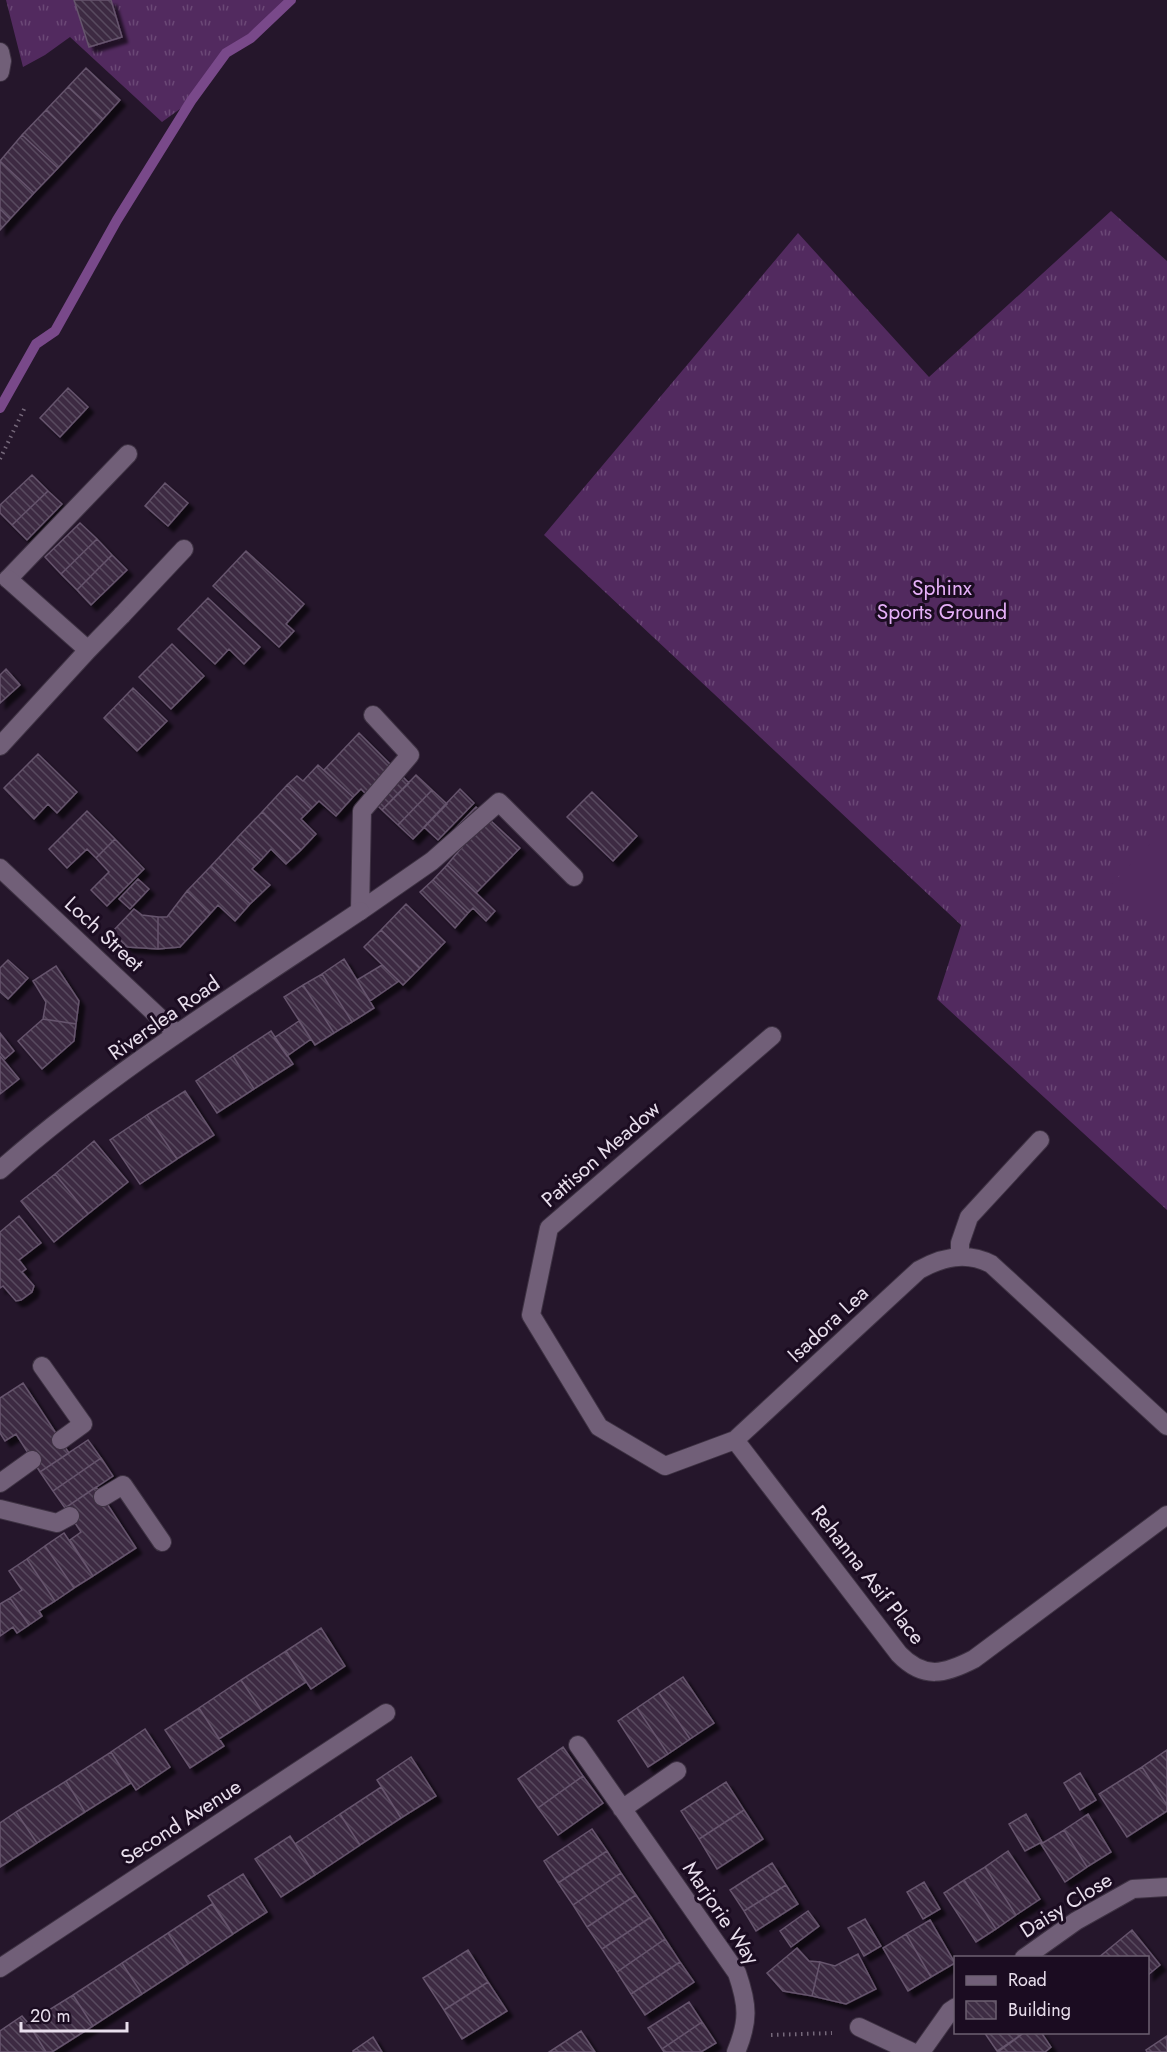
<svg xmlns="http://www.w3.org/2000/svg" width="1167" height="2052" font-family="Jost,sans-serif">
<defs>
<pattern id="grass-tufts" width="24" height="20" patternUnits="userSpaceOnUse" patternTransform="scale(1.5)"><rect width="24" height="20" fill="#522a5f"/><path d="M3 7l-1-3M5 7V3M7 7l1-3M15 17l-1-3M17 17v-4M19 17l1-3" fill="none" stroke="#6b4876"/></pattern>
<pattern id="building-back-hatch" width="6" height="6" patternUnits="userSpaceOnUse" patternTransform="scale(1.5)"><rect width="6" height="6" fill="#3d2c43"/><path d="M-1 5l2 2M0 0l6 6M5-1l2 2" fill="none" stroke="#594a5e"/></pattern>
<filter id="shadow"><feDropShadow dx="5.5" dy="5.5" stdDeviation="1.5" flood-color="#0009"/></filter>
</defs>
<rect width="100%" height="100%" fill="#25162b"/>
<path fill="url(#grass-tufts)" d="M6 0H291L251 38 226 53 191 101 162 122 70 37 45 55 23 67Z
M1111 211 1167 261V1210L937 999 961 925 544 535 798 233 929 377Z"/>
<path fill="#522a5f" d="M1167 826V937L1112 884Z"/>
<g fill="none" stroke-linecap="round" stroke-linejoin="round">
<path stroke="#79498a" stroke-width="10" d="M0 408 36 344 55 331 117 220 191 101 226 53 251 38 291 0"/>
</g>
<path fill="url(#building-back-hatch)" stroke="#66546d" stroke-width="1.5" filter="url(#shadow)" d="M74 0H111L122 37 89 47Z
M86 68 120 100 103 119 68 87Z
M68 87 103 119 81 143 46 110Z
M46 110 81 143 58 168 22 135Z
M22 135 58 168 34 193 0 161Z
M0 161 34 193 10 219 0 209Z
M0 209 10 219 0 230Z
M68 388 88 407 60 437 40 418Z
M32 475 48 491 12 525 0 513V505Z
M165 483 188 503 168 526 145 506Z
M48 491 62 504 27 540 12 525Z
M80 523 97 539 61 574 45 557Z
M97 539 112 555 77 590 61 574Z
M246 551 304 604 286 624 294 631 279 647 213 586Z
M112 555 127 570 91 605 77 590Z
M208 598 260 647 244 664 229 649 215 664 178 629Z
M172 644 204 676 171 709 139 677Z
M6 669 20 685 0 703V675Z
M133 688 167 721 137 751 104 718Z
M359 733 409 783 382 810 361 789 353 797 324 770Z
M38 754 77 792 57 813 48 804 34 819 4 788Z
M318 765 353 797 336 816 319 801 311 809 287 785 297 776 303 781Z
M416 775 432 790 398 825 382 810Z
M287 785 311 809 301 819 316 834 301 850 262 812Z
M460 789 474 803 438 840 424 827Z
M432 790 447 804 413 839 398 825Z
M592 792 637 836 613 861 567 817Z
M476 807 520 848 476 893 447 865 462 847 449 835Z
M87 811 115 839 96 858 87 849 67 868 49 849Z
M262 812 301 850 286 864 271 849 261 860 237 838Z
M237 838 261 860 252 869 270 885 250 904 211 866Z
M115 839 144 869 107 906 91 890 109 872 96 858Z
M447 865 495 911 486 921 473 908 468 913 433 880Z
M211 866 250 904 235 921 218 905 210 914 187 891Z
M138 879 149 889 130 909 119 899Z
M433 880 468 913 455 928 420 892Z
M187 891 210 914 180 947 158 949V917H167Z
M406 904 445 942 420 968 381 930Z
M134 909 142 915 158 917V949L127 947 112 932Z
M381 930 420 968 403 985 364 947Z
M344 959 374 1008 352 1022 322 974Z
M8 960 28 978 8 999 0 992V968Z
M382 965 399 981 370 1001 357 980Z
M56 966 79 1001 76 1024 43 1019 46 1002 33 981Z
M322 974 352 1022 334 1033 303 985Z
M303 985 334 1033 315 1045 284 997Z
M43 1019 76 1024 74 1041 42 1069 18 1041Z
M299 1021 311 1039 287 1056 274 1038Z
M271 1031 293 1064 254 1089 233 1056Z
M0 1033 14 1051 5 1059 0 1053Z
M0 1056 19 1079 0 1094Z
M233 1056 254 1089 217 1113 196 1081Z
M185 1091 214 1135 177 1159 147 1115Z
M147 1115 177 1159 140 1184 110 1140Z
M94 1141 128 1182 88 1214 55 1174Z
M55 1174 88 1214 54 1242 21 1201Z
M19 1216 41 1243 19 1260 26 1269 22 1272 34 1286 32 1292 21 1300 16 1301 3 1286 0 1288V1232Z
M23 1383 69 1453 40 1472 16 1434 5 1441 0 1433V1398Z
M88 1440 101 1458 53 1491 40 1472Z
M101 1458 113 1476 65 1508 53 1491Z
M96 1487 136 1548 93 1576 70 1540 81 1532 65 1508Z
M64 1533 93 1576 74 1588 45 1546Z
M45 1546 74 1588 55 1601 27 1559Z
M27 1559 55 1601 39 1611 42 1616 29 1625 10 1598 22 1590 9 1571Z
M10 1598 29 1625 17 1633 13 1627 0 1636V1604Z
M321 1628 345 1666 311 1689 286 1651Z
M286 1651 306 1682 262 1711 241 1680Z
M683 1677 714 1723 690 1739 659 1693Z
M241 1680 262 1711 219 1739 199 1708Z
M659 1693 690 1739 668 1754 637 1708Z
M199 1708 224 1746 190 1768 165 1730Z
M637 1708 668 1754 648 1767 618 1721Z
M145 1729 170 1767 136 1790 111 1752Z
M563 1747 583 1776 538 1808 518 1779Z
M1167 1750V1805L1142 1767Z
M111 1752 131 1783 85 1812 66 1781Z
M411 1757 436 1796 401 1818 377 1780Z
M1142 1767 1167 1805V1811L1127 1837 1099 1794Z
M1080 1773 1096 1800 1080 1810 1064 1783Z
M583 1776 603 1803 558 1835 538 1808Z
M66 1781 85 1812 37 1843 16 1812Z
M726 1782 744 1810 699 1839 681 1811Z
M381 1787 401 1818 360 1845 340 1814Z
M744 1810 763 1839 717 1869 699 1839Z
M16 1812 37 1843 0 1867V1823Z
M340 1814 360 1845 315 1875 295 1844Z
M1026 1814 1042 1842 1025 1851 1009 1824Z
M1088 1814 1111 1852 1087 1867 1064 1830Z
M592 1829 607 1851 558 1883 544 1861Z
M1064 1830 1087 1867 1065 1882 1041 1844Z
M290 1836 315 1875 281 1897 255 1859Z
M607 1851 621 1873 573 1905 558 1883Z
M1008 1851 1040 1899 1016 1915 985 1867Z
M772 1863 786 1885 744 1911 730 1890Z
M985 1867 1016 1915 996 1929 964 1880Z
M621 1873 636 1895 587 1927 573 1905Z
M243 1874 267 1912 233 1934 208 1896Z
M964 1880 996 1929 976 1942 944 1893Z
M924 1882 940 1909 923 1919 907 1892Z
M786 1885 798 1904 756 1931 744 1911Z
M636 1895 651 1917 602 1949 587 1927Z
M212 1904 233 1934 188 1964 168 1933Z
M808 1911 819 1926 791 1947 780 1931Z
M651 1917 665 1939 617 1972 602 1949Z
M865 1919 881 1946 864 1956 848 1928Z
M930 1920 955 1963 931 1977 906 1934Z
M1132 1930 1160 1965 1148 1975V1958H1098Z
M168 1933 188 1964 142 1994 122 1963Z
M906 1934 931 1977 908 1991 883 1948Z
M665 1939 680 1962 631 1994 617 1972Z
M797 1948 809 1961 820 1962 812 1996 783 1991 767 1973Z
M468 1950 488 1982 444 2010 423 1978Z
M858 1954 876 1989 846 2004 812 1996 820 1962 835 1966Z
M680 1962 694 1982 645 2015 631 1994Z
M122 1963 142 1994 93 2026 73 1995Z
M488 1982 507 2011 462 2039 444 2010Z
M73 1995 93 2026 52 2052H46L28 2023Z
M689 2002 702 2022 662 2049 648 2028Z
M22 2016 28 2023 46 2052H0V2031Z
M702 2022 716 2043 701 2052H664L662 2049Z
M581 2031 595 2052H549Z
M984 2032H1025L997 2051Z
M1025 2032H1041L1051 2047 1045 2052H998Z
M1167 2036V2052H1147L1146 2050Z
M373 2037 382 2052H353V2051Z"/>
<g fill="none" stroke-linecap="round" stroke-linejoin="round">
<defs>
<path id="lane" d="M8 579 128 454
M122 615 184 549
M360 911 432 861 499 802 574 877
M360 911 362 811 410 755 373 715
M42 1366 83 1424 61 1440
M0 1483 32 1460
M103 1497 123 1485 162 1542
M0 1509 57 1523 70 1516"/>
<path id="street" d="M0 52 2 61 0 72
M88 650 122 615
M0 746 88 650 8 579
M0 868 177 1034
M772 1036 549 1228 531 1315 599 1427 665 1466 735 1440 919 1270C942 1257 966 1251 991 1264L1167 1426
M0 1170C111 1072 238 993 360 911
M960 1257V1243L969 1217 1040 1140
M735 1440 899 1654C924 1680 945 1674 974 1659L1167 1515
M578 1745 737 1973C748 2005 749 2021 736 2052
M622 1809 677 1771
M1024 1958 1076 1921 1133 1889 1167 1887
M0 1968 386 1713
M859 2027 912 2052
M921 2052 950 2011 956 2007"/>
</defs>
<use href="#lane" stroke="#3e3243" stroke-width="20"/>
<use href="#street" stroke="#3e3243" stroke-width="20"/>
<path stroke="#75687a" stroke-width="4" stroke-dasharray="1.5 4.5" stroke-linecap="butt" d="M0 459 26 405
M771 2035 832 2033"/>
<use href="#lane" stroke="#715f78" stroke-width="18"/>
<use href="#street" stroke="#715f78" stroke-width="18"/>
</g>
<g text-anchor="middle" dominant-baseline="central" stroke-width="6" stroke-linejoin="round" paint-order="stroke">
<g font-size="21" fill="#e6b0f9" stroke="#1b0c21">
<text x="942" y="588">Sphinx<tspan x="942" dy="24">Sports Ground</tspan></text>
</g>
<g font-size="21" fill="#e8deec" stroke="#1b0c21">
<text transform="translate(104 934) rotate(43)">Loch Street</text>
<text transform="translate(164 1018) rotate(-35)">Riverslea Road</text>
<text transform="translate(601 1154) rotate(-41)">Pattison Meadow</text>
<text transform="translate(828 1324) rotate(-43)">Isadora Lea</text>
<text transform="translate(868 1575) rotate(52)">Rehanna Asif Place</text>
<text transform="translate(181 1822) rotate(-33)">Second Avenue</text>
<text transform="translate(1066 1905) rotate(-32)">Daisy Close</text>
<text transform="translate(721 1913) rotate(56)">Marjorie Way</text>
</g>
</g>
<rect x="954" y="1956" width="195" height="78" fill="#1b0c21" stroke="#6d6072" stroke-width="1.5"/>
<rect x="966" y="1976" width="30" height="9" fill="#715f78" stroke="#6d6072" stroke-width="1.5"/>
<text x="1008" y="1986" font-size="18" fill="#e8deec">Road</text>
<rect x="966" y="2001" width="30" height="18" fill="url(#building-back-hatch)" stroke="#6d6072" stroke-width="1.5"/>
<text x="1008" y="2016" font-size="18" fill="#e8deec">Building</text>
<path d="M21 2022v9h106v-9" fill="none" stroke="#e8deec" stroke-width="3"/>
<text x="30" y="2022" font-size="18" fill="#e8deec" stroke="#1b0c21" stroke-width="4.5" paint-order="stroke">20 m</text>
</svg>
